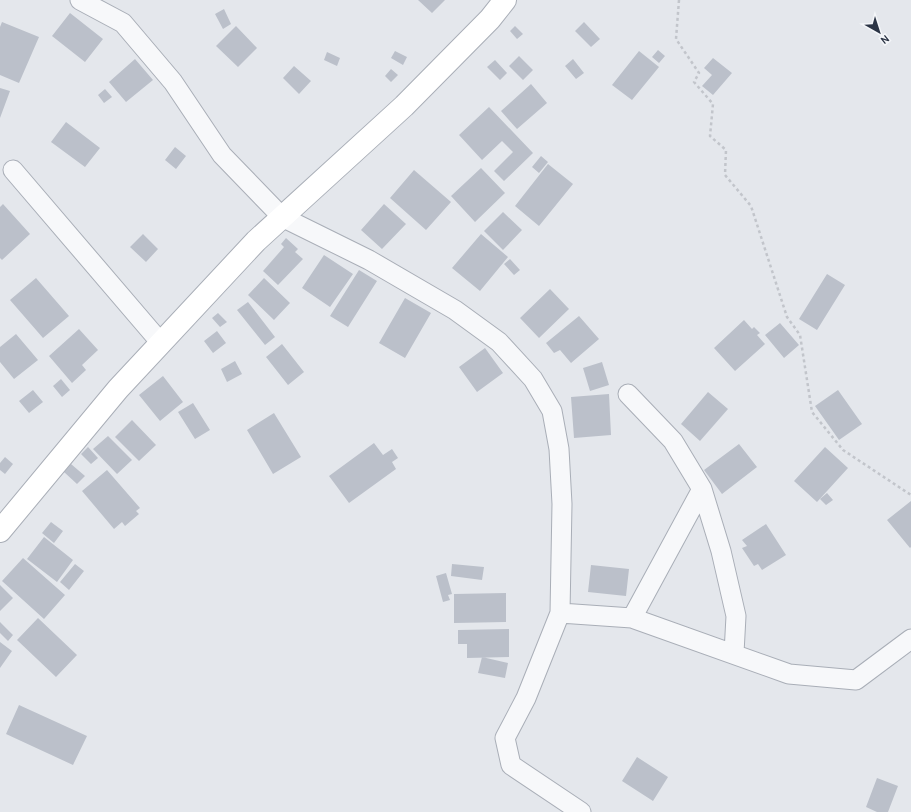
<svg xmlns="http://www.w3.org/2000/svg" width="911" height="812" font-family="Karla,sans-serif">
<rect width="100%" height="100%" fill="#e4e7ec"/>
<path fill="#bbc0ca" d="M418 0H445L432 13Z
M224 9 231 24 223 29 215 14Z
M70 13 103 39 85 62 52 36Z
M2 22 39 37 19 83 0 75V27Z
M584 22 600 39 591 47 575 31Z
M236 26 257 48 238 67 216 46Z
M515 26 523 34 517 39 510 31Z
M658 50 665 56 659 63 652 57Z
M395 51 407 57 403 65 391 58Z
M639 51 659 67 632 100 612 85Z
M327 52 340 58 337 66 324 60Z
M519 56 533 70 523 80 509 66Z
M713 58 732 73 713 95 702 86 712 75 704 68Z
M135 59 153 80 126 102 109 82Z
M573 59 584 73 576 79 565 66Z
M495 60 507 73 500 80 487 67Z
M294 66 311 81 299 94 283 78Z
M391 69 398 75 391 82 385 76Z
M531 84 547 103 517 129 501 111Z
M0 88 10 91 0 118Z
M105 89 112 97 104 103 98 95Z
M489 107 533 153 504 181 494 171 513 152 502 141 482 160 459 135Z
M66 122 100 148 85 167 51 142Z
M175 147 186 156 176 169 165 160Z
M541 156 548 162 539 173 532 167Z
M548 164 573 184 539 226 515 206Z
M481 168 505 193 475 222 451 196Z
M414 170 451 202 426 230 390 198Z
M3 204 30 234 2 260 0 258V207Z
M384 204 406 224 382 249 361 230Z
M503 212 522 230 503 250 484 231Z
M143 234 158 249 146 262 130 247Z
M481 234 508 257 480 291 452 268Z
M286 238 298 249 295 252 303 259 278 285 263 271 284 247 281 244Z
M324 255 353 274 330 307 302 288Z
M510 259 520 270 514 275 504 264Z
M359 270 377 281 348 327 330 316Z
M827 274 845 285 817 330 799 319Z
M36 278 69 316 43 338 10 300Z
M264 278 290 303 274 320 248 295Z
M550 289 569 309 539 338 520 318Z
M405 298 431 313 405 358 379 343Z
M248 302 275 337 265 345 237 310Z
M218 313 227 322 220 327 212 318Z
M579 316 599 339 571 363 560 350 554 353 546 343Z
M744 320 752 329 754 327 760 333 757 335 765 344 735 371 714 348Z
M780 323 799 345 784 358 765 335Z
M79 329 98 350 82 365 86 370 72 383 49 356Z
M217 331 226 343 213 353 204 341Z
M16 334 38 360 14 379 0 362V347Z
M282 344 304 372 288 385 266 357Z
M485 348 503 373 477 392 459 367Z
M235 361 242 374 227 382 221 369Z
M602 362 609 385 590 391 583 368Z
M163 376 183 402 160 421 139 395Z
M61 379 70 390 62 397 53 386Z
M33 390 43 402 29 413 19 401Z
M838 390 862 424 839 440 815 406Z
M708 392 728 409 700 441 681 424Z
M609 394 611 435 574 438 571 397Z
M193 403 210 430 195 439 178 412Z
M274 413 301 457 273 474 247 430Z
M132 420 156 445 139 461 115 437Z
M108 436 132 460 117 474 93 449Z
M374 443 383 455 392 449 398 458 392 462 396 469 349 503 329 476Z
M739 444 757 467 722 494 704 470Z
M88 447 98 458 91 464 81 454Z
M825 447 848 468 817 502 794 481Z
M5 457 13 464 5 474 0 470V463Z
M71 464 85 476 77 484 64 472Z
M107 470 140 508 136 511 139 514 125 526 122 522 114 529 82 491Z
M827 493 833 500 826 505 820 499Z
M911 501V547L910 548 887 520Z
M51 522 63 531 54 543 42 533Z
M766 524 786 555 762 570 758 564 754 566 742 548 747 546 742 540Z
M44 537 73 560 57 582 27 559Z
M23 558 65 595 44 619 2 581Z
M75 564 84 571 69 590 60 582Z
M452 564 484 567 482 580 451 576Z
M591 565 629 569 626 596 588 592Z
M446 573 452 594 448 595 450 600 443 602 436 576Z
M0 585 13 598 0 611Z
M506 593V622L454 623V594Z
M38 618 77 655 56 677 17 640Z
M0 622 13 635 8 641 0 633Z
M509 629V657L467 658V644H458V630Z
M0 642 12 651 0 668Z
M482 657 508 663 505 678 478 673Z
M19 705 87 736 73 765 6 734Z
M637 757 668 777 653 801 622 781Z
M877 778 898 786 888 812H877L866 807Z"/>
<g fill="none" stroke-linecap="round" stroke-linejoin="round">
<defs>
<path id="street" d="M80 0 123 23 173 82 222 155 282 217 369 260 455 310 499 342 533 379 552 411 559 449 562 504 560 613
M13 170 161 343
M628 394 673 441 702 489 721 551 736 616 734 653
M632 618 702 489
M581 812 511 765 505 738 526 698 560 613 632 618 789 674 856 680 911 639"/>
<path id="secondary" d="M0 531 118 389 256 241 404 106 490 19 505 0"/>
</defs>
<use href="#street" stroke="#a9aeb7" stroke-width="21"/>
<use href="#secondary" stroke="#a9aeb7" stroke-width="24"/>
<path stroke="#c2c5cb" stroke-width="2.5" stroke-dasharray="3 3" stroke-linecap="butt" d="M679 0 676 39 699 73 694 82 713 104 710 136 726 150 725 175 751 206 787 317 800 335 812 412 843 450 911 495"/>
<use href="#street" stroke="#f7f8fa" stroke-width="19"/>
<use href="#secondary" stroke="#fff" stroke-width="22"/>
</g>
<g transform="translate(879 32) rotate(141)" stroke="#f4f6f9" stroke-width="3" paint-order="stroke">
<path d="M0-3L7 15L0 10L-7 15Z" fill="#2b3445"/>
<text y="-6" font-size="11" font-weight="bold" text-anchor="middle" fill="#2b3445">N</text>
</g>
</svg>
